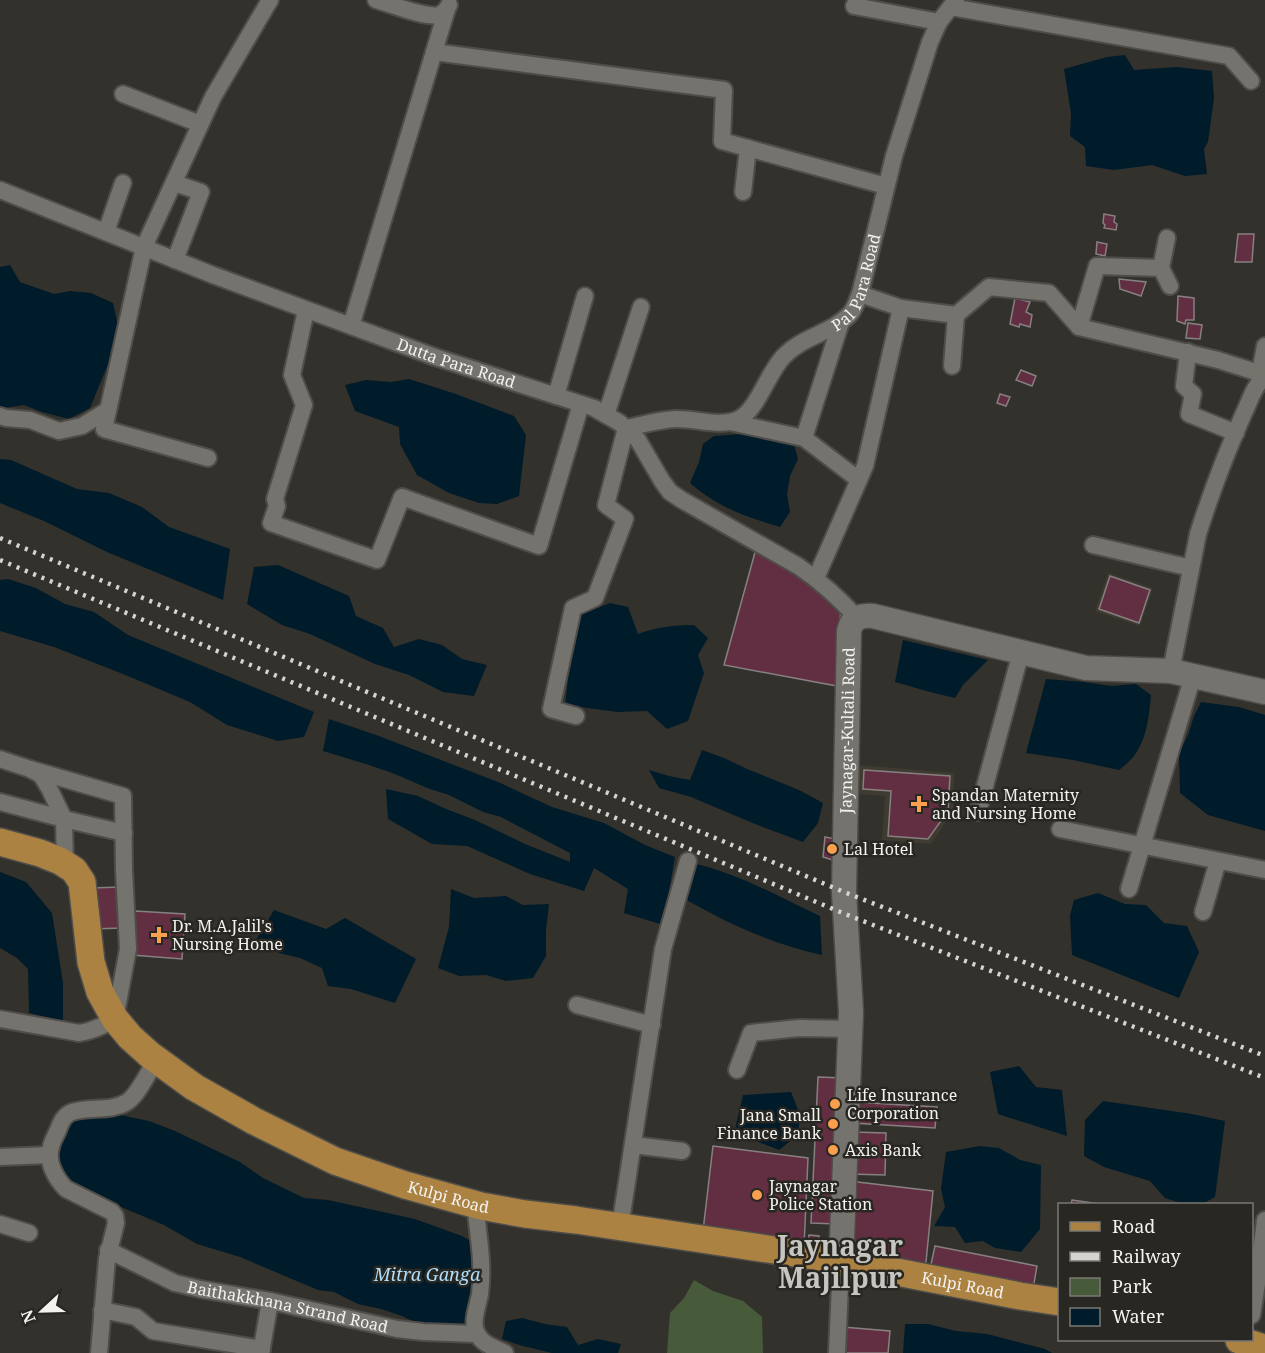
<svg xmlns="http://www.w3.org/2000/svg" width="1265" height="1353" font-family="'Noto Serif',serif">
<rect width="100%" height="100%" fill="#33312c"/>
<path fill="#3f3b30" d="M1108 573 1153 588 1140 626 1095 611Z
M859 765 954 773 953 811 931 844 882 840 885 796 857 794Z"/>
<path fill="#475b3b" d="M694 1280 713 1291 743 1301 762 1317 763 1353H667L670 1313 684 1298Z"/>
<path fill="#001b2a" d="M1125 55 1134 70 1177 67 1212 71 1214 98 1208 142 1204 149 1207 174 1185 176 1152 165 1114 170 1086 166 1085 147 1070 136 1071 113 1064 69 1107 57Z
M10 265 20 282 54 294 70 291 91 293 113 303 120 335 90 408 69 419 42 412 24 405 4 408 0 406V267Z
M409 379 456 394 514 416 526 435 519 496 497 504 479 503 449 493 417 475 400 444 399 427 355 411 345 385 366 380 391 382Z
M758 433 793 441 798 459 790 476 787 494 790 512 780 527C757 520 734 513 713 500 705 495 697 489 690 483L699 462 703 444 714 436Z
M0 459 11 460 77 489 109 493 142 507 169 527 230 549 223 600 107 552 44 521 0 503Z
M278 565 349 596 356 616 383 628 394 647 419 639 442 645 462 659 487 665 474 696 443 692 409 675 375 664 310 634 282 625 247 604 254 567Z
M8 579 36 588 65 604 94 612 128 635 314 712 304 737 278 741 227 725 190 702 123 674 54 647 0 631V580Z
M610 603 628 607 638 634C657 627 674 625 694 625L708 638 698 655 704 673 688 721 667 729 647 711 617 712 565 705 572 645 582 614Z
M903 640 988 660 963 685 955 698 930 692 895 682Z
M1046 679 1084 682 1111 686 1136 684 1151 695C1149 716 1147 739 1134 756 1130 761 1124 766 1119 770L1073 760 1026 753Z
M1201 702 1239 707 1265 715V831L1208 815 1180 793 1179 753 1188 735 1194 716Z
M329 719 379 736 498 782 552 807 604 823 645 845 675 857 663 925 624 913 628 889 594 868 584 891 530 874 467 846 432 844 388 819 386 789 418 796 446 809 475 820 525 844 570 862V853L501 817 483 812 449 795 427 788 395 774 369 765 323 751Z
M702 750 724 758 747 769 799 790 823 803 818 823 803 842 755 824 691 797 659 788 649 770 669 776 690 780Z
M692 863C737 873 778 896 820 916L822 955C769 943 729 924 683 898Z
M0 872 26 882 52 913 63 983V1021L29 1013 28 969 17 958 0 948Z
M451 889 474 898 506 896 523 905 549 904 546 930V956L533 978 506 981 486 975 459 976 438 968 449 927Z
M1098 893 1125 904 1146 905 1164 923 1187 926 1199 952 1179 998 1072 955 1070 916 1074 900Z
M274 910 326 929 345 918 416 959 395 1003 351 989 328 986 322 968 300 958 279 953 256 940Z
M1019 1066 1036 1087 1062 1090 1067 1136 998 1114 990 1072Z
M791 1092 800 1115 798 1135 779 1150 756 1141 735 1129 743 1095Z
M1103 1101 1192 1114 1225 1121 1215 1197 1202 1204H1184L1165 1198 1150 1181 1104 1167 1084 1156 1085 1120Z
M90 1111 106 1112 149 1121 175 1131 240 1162 263 1178 304 1198 328 1200 415 1219 462 1236 476 1244 479 1280 468 1326 429 1329 402 1316 381 1309 358 1304 334 1292 318 1290 240 1257 197 1244 164 1225 121 1207 87 1197 61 1171 56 1148 72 1122Z
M980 1146 999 1148 1020 1160 1041 1165 1040 1229 1021 1252 995 1248 983 1241 965 1243 955 1227 934 1226 945 1207 941 1189 946 1152Z
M522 1318 545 1324 567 1327 578 1345 598 1339 621 1344 618 1353H552L519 1345 502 1339 506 1321Z
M905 1324H928L956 1331 987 1334 1045 1349 1052 1353H903Z"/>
<path fill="#612e42" stroke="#878082" stroke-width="1.5" d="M1104 214 1115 216 1114 222 1117 224 1116 230 1104 228 1105 225 1103 223Z
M1238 234H1254L1252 262H1235Z
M1097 242 1107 244 1105 256 1096 254Z
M1119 279 1146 282 1141 296 1120 289Z
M1178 296 1194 298V320H1186L1185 324 1177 321Z
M1015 298 1030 302 1026 312 1032 315 1030 327 1020 324 1019 327 1010 324Z
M1188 323 1202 325 1200 339 1186 338Z
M1021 370 1036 376 1032 386 1016 380Z
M1000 394 1010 397 1006 406 997 403Z
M757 545 841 603 837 686 724 665Z
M1110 576 1150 590 1139 623 1099 609Z
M864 770 950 776 948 811 928 839 888 836 891 791 863 789Z
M825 837 841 840 839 862 823 857Z
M121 887 122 928 91 929V888Z
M135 911 185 914 182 959 132 955Z
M818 1077 844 1078 837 1224 811 1223Z
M854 1102 937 1107 935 1128 852 1123Z
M852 1132 886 1133 885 1175 850 1174Z
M713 1146 808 1158 804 1247 703 1231Z
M849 1181 933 1191 925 1272 846 1257Z
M1072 1200 1100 1204H1071Z
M809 1235 819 1236 818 1248 808 1247Z
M935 1246 1037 1266 1033 1289 930 1269Z
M843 1327 890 1331 888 1353H842Z"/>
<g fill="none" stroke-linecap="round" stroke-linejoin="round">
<defs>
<g id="minor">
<path d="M376 0C390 4 425 18 439 15 444 13 447 10 449 5"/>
<path d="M854 6 939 22"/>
<path d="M951 7 1229 56 1251 81"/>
<path d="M434 52 724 90 722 141 886 186"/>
<path d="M123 94 200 124"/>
<path d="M174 183 201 192 175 260"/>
<path id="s1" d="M0 190 213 275 435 357 594 408 620 423 638 440 662 481 670 492 682 500 798 566C820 581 839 598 857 618"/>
<path d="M743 192 748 148"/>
<path d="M106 232 123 183"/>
<path d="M1161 268 1167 238"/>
<path d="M901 308 956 315 989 287 1049 293 1079 327 1218 360 1265 375"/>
<path d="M306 310 292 375 304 405 275 499 277 506 271 523 377 560 402 497 539 546 581 404"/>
<path d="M351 326 447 9"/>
<path d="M1079 327 1097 266 1161 268 1170 286"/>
<path d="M1265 346 1262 362 1265 368"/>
<path d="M1188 352 1184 386 1193 394 1189 414 1236 433"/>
<path d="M952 366 956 315"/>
<path d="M556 396 585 296"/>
<path d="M606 415 641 307"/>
<path d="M0 416 6 418 30 420 59 431 82 426 108 410"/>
<path d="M730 422 804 438 859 480"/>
<path d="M804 438 841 322"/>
<path d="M208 458 104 429 144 247 213 97 270 0"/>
<path d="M1093 545 1191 568"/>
<path d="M816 578 865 466 901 308 860 294"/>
<path d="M1171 671 1198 534C1211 493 1226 453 1244 413 1250 401 1254 385 1265 377"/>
<path id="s2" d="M576 716 551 709 573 608 595 598 625 519 606 505 626 428C642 425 658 420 675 419 695 418 721 428 739 419 758 409 768 372 784 356 803 336 832 333 850 314 855 309 857 300 860 294L894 156 930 42 939 22 956 0"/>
<path d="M0 759 30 769 41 775 49 788 64 819 65 864"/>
<path d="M0 802 64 819 124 833"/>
<path d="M978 812 1021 652"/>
<path d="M1060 829 1265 870"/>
<path d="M1129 889 1193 676"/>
<path d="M1203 912 1218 861"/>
<path d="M577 1005 652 1025"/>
<path d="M0 1019 79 1033C93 1031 103 1026 115 1019L128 949 124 870 123 796 30 769"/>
<path d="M737 1070 751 1033 799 1028 851 1029"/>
<path d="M633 1145 682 1151"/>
<path d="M0 1157 49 1155"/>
<path d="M475 1204C478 1234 484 1264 480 1294 478 1306 470 1324 478 1335 483 1345 496 1348 505 1353"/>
<path d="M0 1224 29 1233"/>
<path d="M620 1227 663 949 688 861"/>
<path id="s3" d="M108 1250 175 1283 200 1289 270 1301 397 1329 423 1332 476 1334"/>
<path d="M102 1310 136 1317 153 1331 262 1349"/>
<path d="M1252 1315 1259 1271 1265 1220"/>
<path d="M99 1353 107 1259 116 1223 115 1216 112 1212 66 1189C56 1179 46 1162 51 1147 52 1141 56 1135 58 1130 61 1122 64 1115 72 1112 89 1106 111 1112 127 1102 138 1095 149 1071 156 1060"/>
<path d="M261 1353 270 1301"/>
<path d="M837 1353 841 1262"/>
</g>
<g id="secondary">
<path id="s4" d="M841 1262 851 1012 844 892 849 631C852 618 860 615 873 616L1086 668 1171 671 1265 692"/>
</g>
<g id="primary">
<path id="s5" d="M0 842 40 853 60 861 74 870 82 882 91 962 100 992 115 1019 130 1037 150 1055 194 1087 254 1121 335 1161 405 1185 481 1206 525 1214 576 1220 820 1257 1020 1296 1060 1302"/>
<path d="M1239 1340 1258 1346 1265 1350"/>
</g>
</defs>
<use href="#minor" stroke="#4f4d49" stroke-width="20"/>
<use href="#secondary" stroke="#4f4d49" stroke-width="27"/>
<use href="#primary" stroke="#4f4d49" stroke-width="30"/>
<use href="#minor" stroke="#75736d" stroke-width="16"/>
<use href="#secondary" stroke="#75736d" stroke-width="24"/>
<use href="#primary" stroke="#ab8242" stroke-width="27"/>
<path stroke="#d5d4d1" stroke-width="4.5" stroke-dasharray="3 6" stroke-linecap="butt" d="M0 538 844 892 1265 1056
M0 560 845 914 1265 1078"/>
</g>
<g fill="#f99f4d" stroke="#292722" stroke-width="2">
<path d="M916 795h6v6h6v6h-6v6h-6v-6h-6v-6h6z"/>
<circle cx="832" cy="849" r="6"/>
<path d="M156 926h6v6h6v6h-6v6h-6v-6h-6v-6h6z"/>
<circle cx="835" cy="1104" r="6"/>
<circle cx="833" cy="1124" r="6"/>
<circle cx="833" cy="1150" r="6"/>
<circle cx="757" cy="1195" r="6"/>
</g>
<g text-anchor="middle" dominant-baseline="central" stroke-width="5" stroke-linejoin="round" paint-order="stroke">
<g font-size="16" fill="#f3f2ef" stroke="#292722">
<text stroke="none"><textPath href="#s2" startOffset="644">Pal Para Road</textPath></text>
<text stroke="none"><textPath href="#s1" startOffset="488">Dutta Para Road</textPath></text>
<text stroke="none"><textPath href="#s4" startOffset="532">Jaynagar-Kultali Road</textPath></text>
<text stroke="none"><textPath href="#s5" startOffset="620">Kulpi Road</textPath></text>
<text stroke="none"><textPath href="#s5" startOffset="1142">Kulpi Road</textPath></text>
<text stroke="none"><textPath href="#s3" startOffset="190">Baithakkhana Strand Road</textPath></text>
</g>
<g font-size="16" fill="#f3f2ef" stroke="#292722" text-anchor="start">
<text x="932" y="795">Spandan Maternity<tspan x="932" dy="18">and Nursing Home</tspan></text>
<text x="844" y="849">Lal Hotel</text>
<text x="172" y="926">Dr. M.A.Jalil's<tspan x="172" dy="18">Nursing Home</tspan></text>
<text x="847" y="1095">Life Insurance<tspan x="847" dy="18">Corporation</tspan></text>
<text x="821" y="1115" text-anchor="end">Jana Small<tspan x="821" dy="18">Finance Bank</tspan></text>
<text x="845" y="1150">Axis Bank</text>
<text x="769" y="1186">Jaynagar<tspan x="769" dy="18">Police Station</tspan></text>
</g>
<g font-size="18" font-style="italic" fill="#addefb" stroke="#292722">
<text x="427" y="1274">Mitra Ganga</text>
</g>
<g font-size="28" font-weight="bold" fill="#c7c5bf" stroke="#292722">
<text x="840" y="1245">Jaynagar<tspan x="840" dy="32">Majilpur</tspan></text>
</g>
</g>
<rect x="1058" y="1203" width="195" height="138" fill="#292722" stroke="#7a7874" stroke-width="1.5"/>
<rect x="1070" y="1222" width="30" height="9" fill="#ab8242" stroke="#7a7874" stroke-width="1.5"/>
<text x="1112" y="1233" font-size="18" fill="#f3f2ef">Road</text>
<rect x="1070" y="1252" width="30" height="9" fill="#d5d4d1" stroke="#7a7874" stroke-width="1.5"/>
<text x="1112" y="1263" font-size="18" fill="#f3f2ef">Railway</text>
<rect x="1070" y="1278" width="30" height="18" fill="#475b3b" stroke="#7a7874" stroke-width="1.5"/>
<text x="1112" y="1293" font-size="18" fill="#f3f2ef">Park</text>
<rect x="1070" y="1308" width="30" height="18" fill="#001b2a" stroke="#7a7874" stroke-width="1.5"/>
<text x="1112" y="1323" font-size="18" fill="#f3f2ef">Water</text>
<g transform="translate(42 1311) rotate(248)" stroke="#292722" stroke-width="4.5" paint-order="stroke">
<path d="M0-4.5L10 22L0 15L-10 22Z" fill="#f3f2ef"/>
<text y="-9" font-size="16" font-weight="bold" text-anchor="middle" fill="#f3f2ef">N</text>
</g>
</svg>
